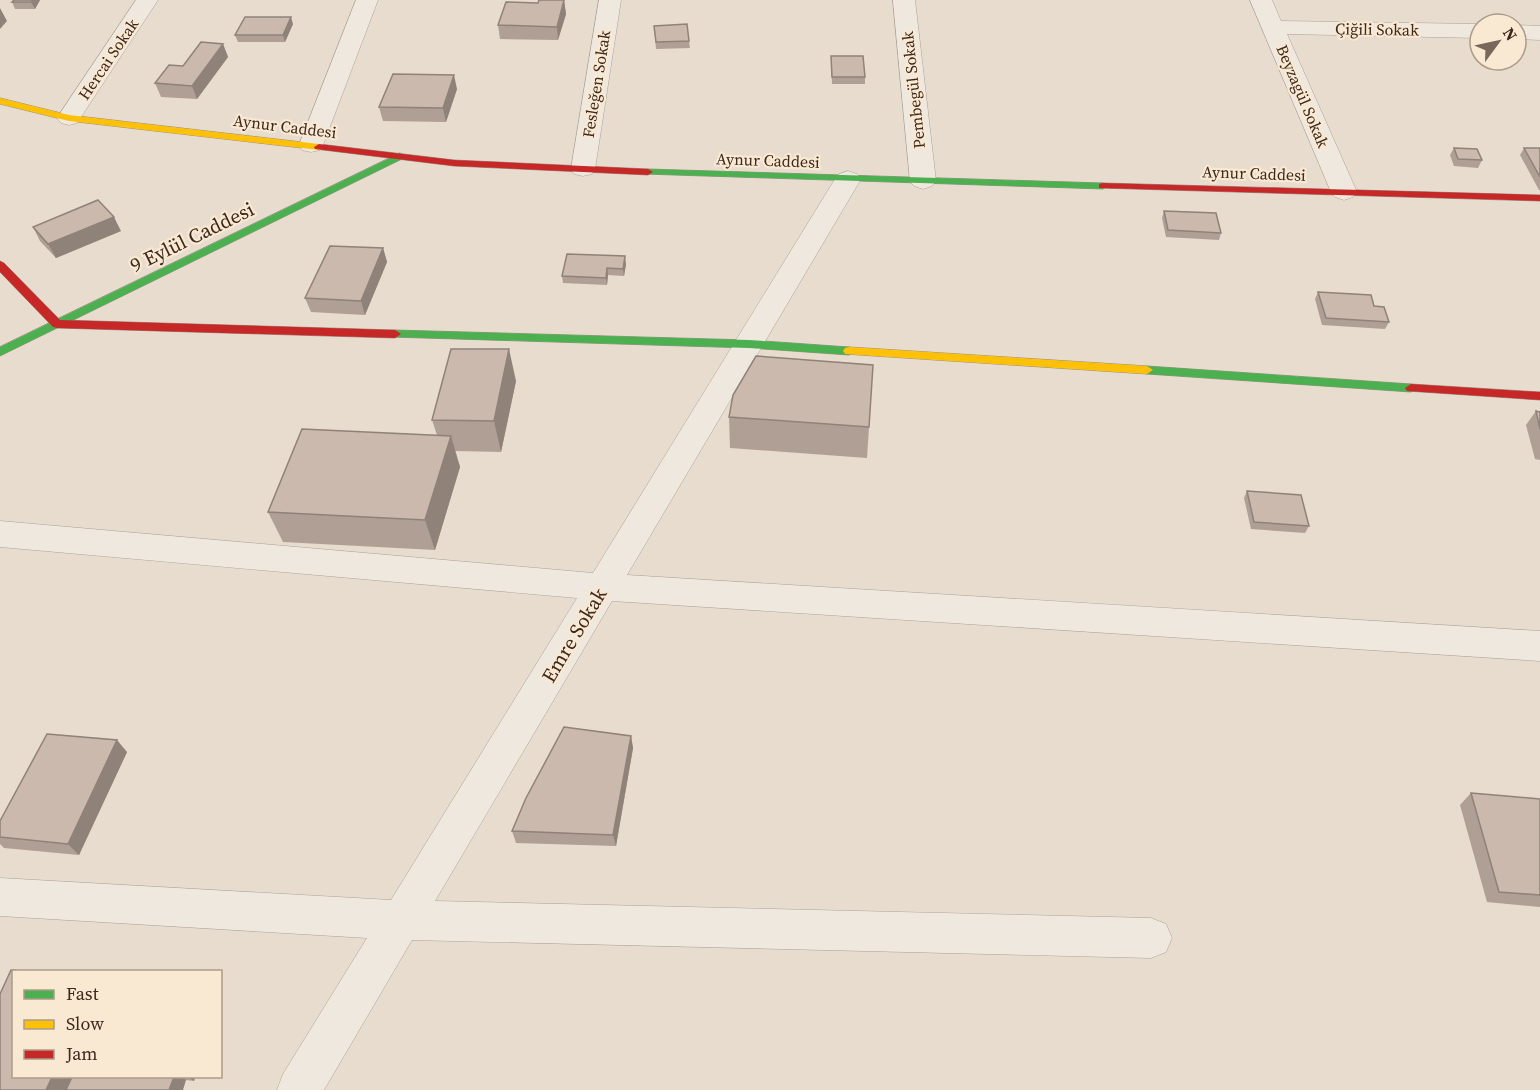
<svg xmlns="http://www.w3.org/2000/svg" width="1540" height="1090" font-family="'Source Serif 4',serif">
<rect width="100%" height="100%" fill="#e7dccd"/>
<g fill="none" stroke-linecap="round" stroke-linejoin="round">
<defs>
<path id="street" d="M136 0H158L77 123 69 125 61 123 57 118Z
M356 0H378L323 145 320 150 311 152 302 150 299 145Z
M599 0H621L595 169 592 174 583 176 574 174 571 169Z
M893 0H915L936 181 932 186 923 189 914 186 910 181Z
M1250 0H1272L1281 21 1480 24V38L1287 34 1357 192 1353 197 1344 200 1335 197 1331 192Z
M1516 25 1540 26V40L1516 39Z
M848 171 857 174 861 179 627 575 1540 631V661L612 601 435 901 1151 918 1166 924 1172 938 1166 952 1151 958 412 940 324 1090H277L283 1074 367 938 0 916V878L391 900 577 598 0 547V521L593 573 835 179 839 174Z"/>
<path id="fast" d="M400 153 405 156 404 158 0 356V347Z
M648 169 1103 183 1108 186 1103 189 644 174V170Z
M395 330 749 340 849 347 855 351 849 355 749 348 391 337 389 334Z
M1147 366 1411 384 1417 388 1411 392 1147 374 1141 370Z"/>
<path id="slow" d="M0 98 69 115 319 144 324 147 319 150 69 121 0 104Z
M849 347 1147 366 1153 370 1147 374 845 354 843 351 845 348Z"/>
<path id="jam" d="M319 144 454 160 648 169 653 172 648 175 454 166 315 149 314 147Z
M1103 183 1540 195V201L1099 188V184Z
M0 261 4 263 60 320 395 330 401 334 395 338 57 328 53 327 0 272Z
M1411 384 1540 392V400L1407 391 1405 388Z"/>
</defs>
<use href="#street" stroke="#aca196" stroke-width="1"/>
<use href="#fast" stroke="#9c9186" stroke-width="1"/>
<use href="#slow" stroke="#9c9186" stroke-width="1"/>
<use href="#jam" stroke="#9c9186" stroke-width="1"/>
<use href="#street" fill="#efe8df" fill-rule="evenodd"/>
<use href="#fast" fill="#4caf50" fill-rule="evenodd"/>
<use href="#slow" fill="#ffc107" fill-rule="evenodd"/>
<use href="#jam" fill="#c62828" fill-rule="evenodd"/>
</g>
<path fill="#af9f95" d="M40 0 35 9H15L12 2Z
M564 0 566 14 558 40 500 39 498 25 538 3Z
M293 24 285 42H238L235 35Z
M654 26 689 41 690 48 656 49Z
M223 44 228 57 197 99 161 97 155 83 183 66Z
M831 56 865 77V84H832Z
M457 89 446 122 383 121 379 107Z
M1454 148 1482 160 1478 168 1454 166 1450 155Z
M1524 148H1540V190H1539L1520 155Z
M1164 211 1221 233 1219 240 1166 237 1162 218Z
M33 227 121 231 56 258 40 241Z
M383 248 387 262 365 315 311 312 305 298Z
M626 264 624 276 608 275 607 285 563 283 562 276Z
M1318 292 1374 306 1389 322 1385 329 1322 325 1315 299Z
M516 381 501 452 455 451 460 467 435 550 283 542 268 512 437 435 432 420Z
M1536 411 1540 412V460L1535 459 1526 425Z
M729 417 869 427 867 458 730 448Z
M1247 491 1309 526 1305 533 1251 529 1244 498Z
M631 736 633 748 616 846 516 843 512 831Z
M127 752 79 855 4 848 0 844V821Z
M1471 793 1540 799V907L1487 902 1460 805Z
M14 1077H195L194 1081 186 1080Z"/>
<path fill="#8f8279" d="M33 0H40L35 9 31 2Z
M564 0 566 14 558 40 557 27Z
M0 8 7 21 0 29Z
M291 17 293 24 285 42 283 35Z
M223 44 228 57 197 99 192 86Z
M454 75 457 89 446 122 443 108Z
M114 217 121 231 56 258 48 244Z
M383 248 387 262 365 315 361 301Z
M625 256 626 264 624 276 623 269Z
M607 268 608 275 607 285 606 278Z
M509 349 516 381 501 452 494 421Z
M451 436 460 467 435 550 425 520Z
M631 736 633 748 616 846 613 835Z
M117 740 127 752 79 855 68 844Z
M52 1077H87L82 1090H46Z
M174 1077H182L186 1080 183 1090H169Z
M188 1077H195L194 1081Z"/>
<path fill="#ccb9ad" stroke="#8f8279" stroke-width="1.5" d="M14 0H33L31 2H12Z
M539 0H564L557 27 498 25 506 2 538 3Z
M245 17H291L283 35H235Z
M687 24 689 41 656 42 654 26Z
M201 42 223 44 192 86 155 83 169 65 183 66Z
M831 56H863L865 77H832Z
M393 74 454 75 443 108 379 107Z
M1454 148 1477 149 1482 160 1458 159Z
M1524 148H1540V177Z
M98 200 114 217 48 244 33 227Z
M1164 211 1216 213 1221 233 1168 230Z
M330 246 383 248 361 301 305 298Z
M567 254 625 256 623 269 607 268 606 278 562 276Z
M1318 292 1371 295 1374 306 1384 307 1389 322 1326 318Z
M451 349H509L494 421 432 420Z
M756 356 873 365 869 427 729 417 733 395Z
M1536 411 1540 412V429Z
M302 429 451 436 425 520 268 512Z
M1247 491 1301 495 1309 526 1254 522Z
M564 727 631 736 613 835 512 831 526 798Z
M47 734 117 740 68 844 0 837V821Z
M1471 793 1540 799V895L1499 892Z
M11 970 30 972H14V1077H52L46 1090H0V994Z
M72 1077H174L169 1090H66Z"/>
<g text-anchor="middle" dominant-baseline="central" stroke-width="4.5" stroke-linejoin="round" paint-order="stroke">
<g font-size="16" fill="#3c281d" stroke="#f9e8d2">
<text transform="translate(1377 29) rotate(1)">Çiğili Sokak</text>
<text transform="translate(108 59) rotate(-56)">Hercai Sokak</text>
<text transform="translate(596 84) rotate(-81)">Fesleğen Sokak</text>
<text transform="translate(913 90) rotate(-96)">Pembegül Sokak</text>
<text transform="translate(1303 96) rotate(67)">Beyzagül Sokak</text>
<text transform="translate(285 126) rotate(7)">Aynur Caddesi</text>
<text transform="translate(768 160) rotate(2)">Aynur Caddesi</text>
<text transform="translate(1254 173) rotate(2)">Aynur Caddesi</text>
</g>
<g font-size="20" fill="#3c281d" stroke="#f9e8d2">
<text transform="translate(192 237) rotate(-26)">9 Eylül Caddesi</text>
<text transform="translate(574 635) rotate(-59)">Emre Sokak</text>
</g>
</g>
<rect x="12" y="970" width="210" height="108" fill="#f9e8d2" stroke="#ad9b8a" stroke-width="1.5"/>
<rect x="24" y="990" width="30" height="9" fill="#4caf50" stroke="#ad9b8a" stroke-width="1.5"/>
<text x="66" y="1000" font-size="18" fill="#3c281d">Fast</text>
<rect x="24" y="1020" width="30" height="9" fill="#ffc107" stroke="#ad9b8a" stroke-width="1.5"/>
<text x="66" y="1030" font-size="18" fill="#3c281d">Slow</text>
<rect x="24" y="1050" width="30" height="9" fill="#c62828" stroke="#ad9b8a" stroke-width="1.5"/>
<text x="66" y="1060" font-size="18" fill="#3c281d">Jam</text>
<g transform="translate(1498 42) rotate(57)"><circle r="28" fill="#f9e8d2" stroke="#ad9b8a" stroke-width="1.5"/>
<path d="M0-4.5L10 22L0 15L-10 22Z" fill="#78675b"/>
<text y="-9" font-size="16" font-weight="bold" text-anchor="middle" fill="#3c281d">N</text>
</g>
</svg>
